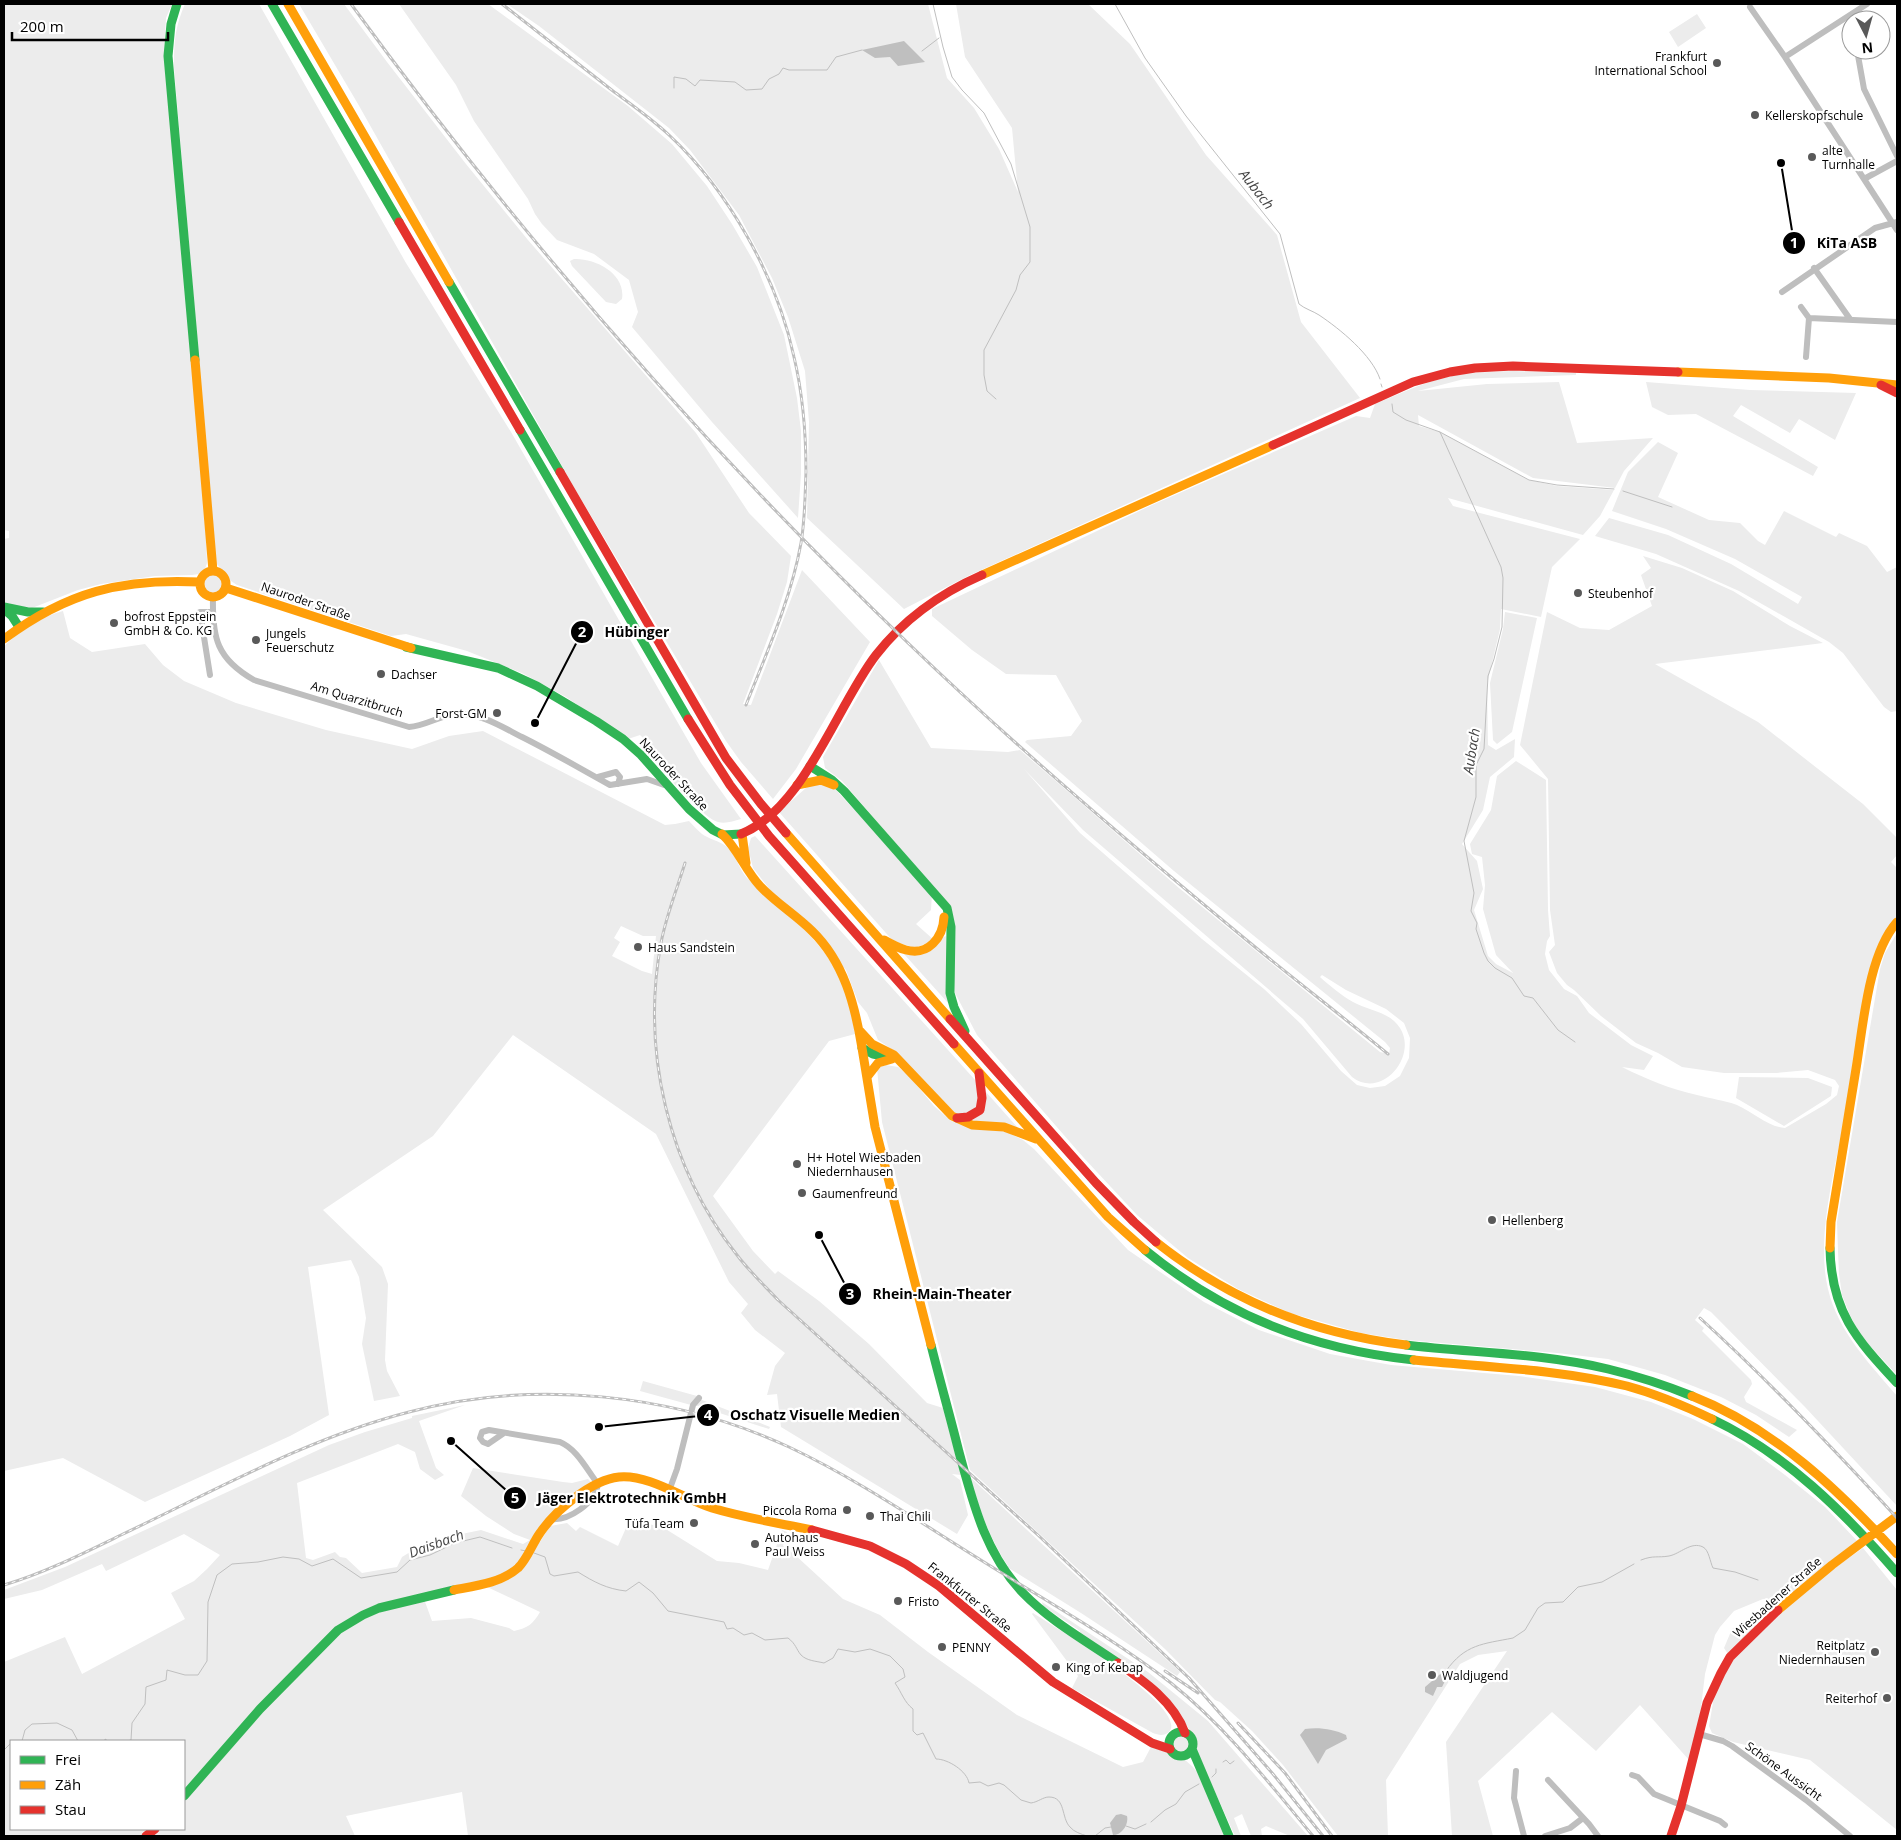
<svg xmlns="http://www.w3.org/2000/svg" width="1901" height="1840" font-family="'Open Sans',sans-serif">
<rect width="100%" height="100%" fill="#fff"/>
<path fill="#ececec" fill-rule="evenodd" d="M4 4H172L166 18 164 55 193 371 206 535 207 563 205 569 199 574 192 575 155 576 101 584 78 590 32 608 19 607 4 602V539L9 538V531L4 530Z
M185 4H259L406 263 511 432 701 763 741 819C733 821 726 824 718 822 705 819 674 783 663 772L662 756 640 735 628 739 566 697 522 673 467 651 406 634 391 636 237 585 231 581 216 563 174 67C174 42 175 27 185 4Z
M299 4H344L387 62 466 164 528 240 696 433 749 513 791 556 787 582 777 614 743 704 751 705 802 570 870 642 796 769 773 799 741 762 726 741 575 489 358 104Z
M399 4H488L628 106 672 144 707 186 732 224 757 267 784 335 797 398 801 431V474L798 518 712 422 632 327 638 312 629 280 594 254 557 240 542 224 535 214 528 199 474 121 456 85Z
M507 4H928L947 78 974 108 999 149 1018 192 1012 128 965 57 956 4H1088L1130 44 1206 155 1277 235 1301 322 1360 398 968 576 904 609 807 518 809 422 805 371 788 317 772 278 739 215 690 150 669 128 539 26Z
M1697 14 1706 28 1678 47 1669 32Z
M574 259C596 258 626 274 622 299L616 304 606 302 572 266 570 261Z
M1514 371 1576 373V375L1464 379 1418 391 1487 384 1559 382 1577 443 1653 438 1624 471 1615 488 1533 478 1418 415 1419 426 1440 432 1529 480 1557 486 1614 490 1600 516 1583 535 1448 498 1453 506 1580 539 1552 567 1541 617 1501 609 1500 629 1487 684 1488 745 1496 750 1515 739 1514 757 1490 777 1483 810 1462 844 1477 861 1483 889 1474 910 1488 956 1496 964 1513 973 1496 955 1483 909 1485 885 1482 857 1472 854 1470 844 1491 810 1497 776 1516 761 1546 780 1548 910 1550 936 1547 941 1545 954 1549 970 1564 989 1577 996 1589 1013 1631 1045 1653 1056 1644 1070 1622 1067C1646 1079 1670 1089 1697 1095 1711 1099 1724 1100 1737 1105 1753 1112 1768 1127 1785 1128L1826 1104 1837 1095 1839 1086 1835 1080 1808 1070 1776 1073H1724L1682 1067 1658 1053 1636 1043 1601 1016 1574 990 1567 985 1557 973 1549 952 1555 945 1550 910 1548 779 1520 745 1547 612 1580 628 1609 630 1652 606 1641 575 1651 568 1643 556 1682 568 1733 591 1790 626 1823 643 1655 664 1758 722 1863 804 1897 838V855L1891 862 1897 868V917C1882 933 1875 951 1869 972 1860 1023 1853 1074 1843 1125 1834 1175 1816 1239 1828 1289 1838 1332 1870 1364 1897 1396V1506L1805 1407 1711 1312 1704 1308 1695 1320 1704 1328 1702 1331 1751 1380 1752 1384 1744 1397 1746 1402 1797 1430 1789 1437 1756 1415 1721 1397 1665 1375 1608 1359 1557 1353 1406 1340 1361 1333 1290 1313 1238 1289 1188 1258 1137 1215 1083 1157 977 1035 955 993 949 905 842 781 825 768 823 757 879 660 931 748 1008 752 1020 750 1179 888 1380 1052 1389 1054 1390 1048 1385 1042 1174 871 1025 742 1027 740 1071 736 1082 721 1056 675 1006 674 972 650 932 616V609L1152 505 1356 416 1370 418 1375 404C1399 394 1422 383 1448 377 1469 372 1491 372 1514 371ZM1024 769 1083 830 1303 1019 1352 1077C1382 1100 1418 1056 1400 1028 1389 1011 1369 1011 1353 1002 1342 996 1329 985 1320 977L1322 975 1346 990 1386 1009 1404 1023 1410 1038 1409 1058 1400 1076 1385 1086 1370 1088 1357 1085 1341 1071 1301 1024 1264 989 1202 939 1080 833Z
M1646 382 1750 390 1856 393 1835 440 1799 419 1790 433 1741 405 1733 416 1818 467 1813 476 1696 414 1668 415 1652 407Z
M1658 442 1678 453 1658 497 1709 520 1740 523 1758 541 1765 545 1784 511 1836 537 1839 533 1867 546 1887 572 1897 567V711L1891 712 1884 707 1843 653 1829 642 1739 591 1656 554 1595 536 1609 518 1668 535 1731 564 1798 604 1802 597 1735 559 1666 529 1612 511 1628 472Z
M203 584a10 10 0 1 1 20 0a10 10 0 1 1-20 0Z
M63 611 70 638 92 652 145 644 163 665 184 681 236 703 326 730 412 749 449 736 483 731 665 825 675 824 689 821C693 825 697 830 702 834 709 839 719 841 726 846 736 854 738 868 747 878 783 911 823 939 844 985 850 1000 852 1018 855 1034L829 1041 713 1196 753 1251 775 1274 778 1271 819 1301 869 1344 927 1403 943 1408 961 1475 952 1474 960 1480 968 1515 957 1534 781 1427 777 1394 767 1395 775 1366 785 1353 755 1330 741 1313 748 1304 729 1282 656 1134 513 1035 433 1136 323 1210 382 1267 388 1284 385 1360 387 1371 400 1396 374 1401 362 1344 366 1318 359 1277 351 1260 308 1267 329 1415 290 1436 145 1502 63 1458 4 1471V646C21 630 40 617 63 611ZM621 926 643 936H656L652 974 642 971 612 956 620 942 614 938Z
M1505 612 1537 618 1512 732 1497 744 1493 740 1490 683 1503 629Z
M816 783 834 788 932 893 931 910 916 924 934 940 915 948 893 941 779 812 807 787Z
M755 836 976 1081 979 1090 976 1110 957 1115 896 1052 878 1040 867 1013 858 1002 846 970 771 891 753 868 748 848 751 838Z
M1897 933V1375L1860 1335 1850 1315 1842 1295 1839 1274 1838 1251 1837 1222 1880 969 1885 953Z
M946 936 948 1003 904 954Z
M886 1065 898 1067 908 1075 934 1106 951 1121 1007 1132 1023 1140 1034 1149 1128 1250 1204 1302 1259 1330 1330 1354 1391 1365 1519 1376 1595 1387 1651 1402 1693 1419 1743 1444 1785 1475 1825 1507 1860 1544 1787 1603 1763 1599 1734 1611 1720 1627 1715 1635 1705 1674 1699 1724 1689 1760 1640 1705 1596 1751 1552 1712 1478 1781 1493 1836H1452L1446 1742 1507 1651 1478 1655 1460 1664 1386 1780 1388 1836H1338L1283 1765 1252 1731 1220 1702 1215 1700 1165 1649 970 1470 882 1122 877 1068Z
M1739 1077 1808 1078 1832 1087 1831 1096 1784 1126 1736 1098Z
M986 1092 1018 1128 970 1122Z
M643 1381 697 1396 691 1405 640 1391Z
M698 1400H702L770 1427 769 1429 695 1405Z
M465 1405 419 1421 436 1468 444 1475 435 1480 420 1469 415 1452 398 1444 297 1483 306 1558 313 1560 335 1552 340 1557 346 1558 362 1573 397 1567 402 1557 415 1549 435 1548 452 1536 481 1530 523 1544 530 1540 514 1534 486 1516 461 1496 473 1468 563 1482 572 1483 588 1479 593 1484 549 1516 531 1539 540 1542 550 1526 567 1523 576 1531 580 1527 618 1546 630 1519 664 1528 717 1561 739 1563 768 1570 782 1530 787 1532 783 1546 794 1554 843 1599 880 1615 928 1652 1017 1715 1123 1767 1143 1762 1151 1747 1168 1753 1173 1757 1184 1759 1193 1767 1197 1772 1226 1836H468L462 1792 346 1816 355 1836H4V1662L65 1637 82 1674 185 1619 171 1593 194 1581 207 1569 220 1555 184 1534 106 1571 102 1564 42 1590 4 1599V1590L65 1567 329 1445 365 1432 412 1418V1416ZM485 1586 540 1612C533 1624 528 1628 514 1631L509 1628 471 1618 432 1621 424 1599ZM11 1741H184V1829H11Z
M970 1477 1180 1672 1177 1676 1081 1613 1007 1567 1008 1566C990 1539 979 1509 970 1477Z
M1863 1548 1897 1590V1830L1810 1760 1733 1742 1712 1733 1709 1726 1714 1697 1722 1674 1734 1657 1749 1640 1822 1577Z
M1042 1602 1148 1672 1208 1721 1308 1836H1290L1266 1826 1261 1829 1262 1836H1251L1242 1814 1234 1818 1241 1836H1235L1196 1750C1197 1739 1190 1735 1187 1725H1182L1170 1707 1080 1637V1631L1043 1606Z
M1033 1613C1051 1625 1195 1710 1168 1733 1163 1736 1158 1735 1153 1733L1072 1688 1078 1676 1032 1614Z
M1749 1618 1766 1621 1730 1657 1724 1648 1732 1629Z
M1172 1744a9 9 0 1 1 18 0a9 9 0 1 1-18 0Z"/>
<path fill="#bfbfbf" d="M904 41 925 62 898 66 890 57 875 58 862 50Z
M1445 1670 1447 1677 1442 1687H1437L1433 1696 1425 1692V1687Z
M1305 1729C1318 1727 1334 1729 1346 1735L1347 1739 1326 1750 1318 1764 1300 1735Z
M1121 1814 1127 1816C1129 1824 1122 1835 1113 1835L1110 1823 1116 1815Z"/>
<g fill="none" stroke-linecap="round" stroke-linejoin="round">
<path stroke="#bfbfbf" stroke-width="1" d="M933 4 943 47 952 77 962 90 984 113 1011 164 1030 227V262L1020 275 1016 290 984 350V375L987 391 996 399
M1115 4 1145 58 1186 116 1280 234 1299 304C1305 309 1313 311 1319 315 1340 329 1372 355 1380 379
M922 51 939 38
M674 88V77L686 79 695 86 700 80 735 82 746 90 762 89 769 79 779 74 783 68 789 70H827L836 57 862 50
M1381 384 1382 387
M1392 404 1393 412 1406 420 1440 432 1501 567 1503 578 1502 627 1494 659 1488 676 1484 749 1476 765V797L1464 841 1474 893 1471 911 1477 923 1476 929 1484 953 1488 961 1495 968 1512 978 1524 996 1533 998 1558 1030 1575 1042
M1440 432 1529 480 1557 485 1614 489
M1623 491 1672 507
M521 1550 526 1551
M534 1553 545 1557 550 1574 554 1576 578 1572C594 1582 607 1589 626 1591L639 1582 653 1593 668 1611 724 1622 727 1629 733 1628 744 1635 752 1633 765 1640 788 1638C796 1644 796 1649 801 1655 807 1661 816 1661 824 1663L833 1658 838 1649 855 1652 870 1649 890 1656 903 1669 905 1677 895 1683C902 1693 904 1702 913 1709V1731L917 1735 923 1733 936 1759C948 1759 967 1771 969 1783L980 1782 988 1786 999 1783 1004 1785 1021 1800 1031 1803C1038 1802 1043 1797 1049 1797 1066 1797 1061 1818 1070 1827 1074 1832 1081 1834 1087 1836
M1641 1560C1654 1555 1657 1558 1669 1556 1680 1554 1691 1541 1703 1547 1709 1550 1710 1562 1713 1568L1735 1572 1758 1580
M1446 1671C1465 1644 1483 1644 1513 1638L1525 1630 1538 1608 1545 1603 1563 1602 1578 1587 1602 1582 1634 1564
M22 1741 25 1730 32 1724 57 1723 72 1730 78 1741
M103 1741 106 1739V1741
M127 1741 131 1740 132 1723 145 1704 146 1687 166 1680 167 1670 185 1675H198L207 1661 208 1602 217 1575 232 1564 258 1562 283 1557 299 1559 312 1566 333 1559 361 1578 397 1572 410 1560 430 1555 455 1543 480 1537 512 1548
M4 1750 11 1743
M1223 1762 1226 1760 1230 1764 1234 1761
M1212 1777 1216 1773V1769
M1151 1822 1165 1810 1176 1804 1185 1792 1199 1784
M1126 1826 1135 1829 1146 1824
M1095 1836 1105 1828 1111 1827"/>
<path stroke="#bebebe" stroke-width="6" d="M1750 7 1785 57 1897 230
M1857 50 1864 89 1897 156
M1785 57 1867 4
M1864 179 1897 161
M1814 268 1850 319
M1782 292 1875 228 1897 222
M1801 307 1809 318 1897 322
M1806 357 1809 318
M213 597C212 638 217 659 254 680L409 727C426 726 440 715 457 714 481 713 502 727 522 737 552 752 581 769 610 785L647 779 664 785
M210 675 200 612H212
M598 777 616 772 620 777 618 784
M504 1433 488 1444 483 1442 480 1438 482 1432 489 1430 560 1442C577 1449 587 1470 598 1484 595 1503 569 1521 551 1519
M669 1491 677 1469 693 1405 699 1398
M1699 1734 1723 1741 1732 1746 1806 1800 1850 1836
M1516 1771 1514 1798 1524 1836
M1632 1775 1638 1777 1654 1794 1720 1821 1725 1825
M1548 1780 1589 1824 1598 1836
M1545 1836 1570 1828 1583 1818"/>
<path stroke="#30b455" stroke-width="9" d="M177 4 171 24 168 56 195 360
M272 4 399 222
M449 282 560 472
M520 430 688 719
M4 607 28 612H43
M4 609 12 616 19 627
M406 647 498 668 537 686 596 721 623 739 641 755 689 809 713 830 723 835 741 834
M810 766 832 780 844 791 947 908 951 927 950 993 954 1007 965 1031
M862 1048 873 1054 888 1057
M1830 1248C1831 1311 1856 1339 1897 1383
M1145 1250C1226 1316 1311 1349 1414 1360
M931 1345C940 1381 950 1416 959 1452 973 1503 985 1553 1023 1593 1050 1621 1086 1641 1118 1663
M1406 1345C1473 1353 1543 1353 1608 1369 1637 1376 1665 1385 1692 1396
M1712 1419C1786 1454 1844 1512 1897 1573
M1169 1744a12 12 0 1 1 24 0a12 12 0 1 1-24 0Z
M1192 1749 1229 1836
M184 1796 260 1709 338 1630 363 1615 379 1608 454 1590"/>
<path stroke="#ff9f0a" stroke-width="9" d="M288 4 449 282
M195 360 213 571
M1678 372 1829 378 1897 385
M200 584a13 13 0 1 1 26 0a13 13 0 1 1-26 0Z
M982 575 1273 445
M226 588 411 648
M4 639C67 592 122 578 200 582
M797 785 821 780 834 785
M786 833 950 1019
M722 834C738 849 745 870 760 886 776 903 796 915 812 931 844 962 855 1005 862 1048
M742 834 746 863
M884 940C891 944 898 948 906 950 928 956 943 938 944 917
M860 1031 872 1044 894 1055 952 1116 972 1125 1004 1127 1036 1139
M954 1044 1108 1217 1145 1250
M862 1048 875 1127 931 1345
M867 1077 878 1063 892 1059
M1156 1242C1229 1300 1314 1334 1406 1345
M1830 1248 1831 1222C1839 1173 1847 1124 1855 1075 1863 1030 1867 956 1897 922
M1414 1360C1485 1367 1557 1369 1627 1386 1656 1394 1685 1406 1712 1419
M1692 1396C1774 1428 1839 1490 1897 1554
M454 1590C475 1586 501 1583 518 1568 528 1558 532 1544 540 1533 555 1511 591 1480 619 1477 649 1474 684 1499 712 1508 745 1518 778 1523 812 1530
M1778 1610 1832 1565 1897 1516"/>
<path stroke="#e5322d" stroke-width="9" d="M399 222 520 430
M1881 385 1897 393
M1273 445 1413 382 1450 372 1475 368 1513 366 1678 372
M560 472 726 758 761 804 786 833
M688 719 730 785 769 836 954 1044
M741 834C804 809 836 707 876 655 904 619 941 593 982 575
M950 1019 1096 1183 1134 1222 1156 1242
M957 1118 968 1117 980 1110 982 1098 979 1073
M812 1530 870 1546 906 1564 939 1586 1053 1682 1152 1743 1170 1749
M1118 1663C1144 1681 1174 1702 1185 1733
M146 1836 155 1829
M1671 1836 1681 1806 1707 1703 1721 1673 1730 1657 1778 1610"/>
<defs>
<path id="rail" d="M351 4C517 232 704 447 908 643 1017 748 1133 846 1249 942 1295 980 1342 1016 1388 1054
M502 4C539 33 576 62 613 91 632 105 652 119 669 135 728 190 777 277 794 357 803 395 806 433 806 472 805 496 805 520 801 543 791 599 767 652 746 705
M685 863C677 889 666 916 661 943 641 1051 668 1168 737 1255 749 1271 764 1285 778 1300L1039 1536 1189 1678 1273 1774 1323 1836
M1700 1318C1769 1381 1834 1449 1897 1518
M4 1585C44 1573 82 1554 121 1535 214 1491 308 1438 409 1412 533 1379 673 1393 789 1447 855 1478 915 1519 976 1557 1041 1598 1110 1636 1171 1683 1226 1727 1269 1783 1313 1836
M1165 1671 1198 1693
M1238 1723 1285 1773 1332 1836"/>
</defs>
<use href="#rail" stroke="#bebebe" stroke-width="3"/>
<use href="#rail" stroke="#fff" stroke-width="1" stroke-dasharray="4" stroke-linecap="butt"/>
</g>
<g fill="#595959" stroke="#fff" stroke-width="2">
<circle cx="1717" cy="63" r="5"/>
<circle cx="1755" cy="115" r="5"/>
<circle cx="1812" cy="157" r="5"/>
<circle cx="1578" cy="593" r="5"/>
<circle cx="114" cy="623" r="5"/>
<circle cx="256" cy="640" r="5"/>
<circle cx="381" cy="674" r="5"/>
<circle cx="497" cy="713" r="5"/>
<circle cx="638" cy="947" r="5"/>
<circle cx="797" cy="1164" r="5"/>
<circle cx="802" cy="1193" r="5"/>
<circle cx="1492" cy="1220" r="5"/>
<circle cx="847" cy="1510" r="5"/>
<circle cx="870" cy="1516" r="5"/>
<circle cx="694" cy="1523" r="5"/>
<circle cx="755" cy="1544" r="5"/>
<circle cx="898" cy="1601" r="5"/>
<circle cx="942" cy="1647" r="5"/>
<circle cx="1875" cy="1652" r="5"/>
<circle cx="1056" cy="1667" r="5"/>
<circle cx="1432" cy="1675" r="5"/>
<circle cx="1887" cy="1698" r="5"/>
</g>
<g text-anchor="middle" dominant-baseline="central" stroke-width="4.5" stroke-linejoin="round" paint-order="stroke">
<g font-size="12" fill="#000" stroke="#fff" text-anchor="start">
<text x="1707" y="56" text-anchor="end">Frankfurt<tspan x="1707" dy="14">International School</tspan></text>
<text x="1765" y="115">Kellerskopfschule</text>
<text x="1822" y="150">alte<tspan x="1822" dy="14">Turnhalle</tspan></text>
<text x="1588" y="593">Steubenhof</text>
<text x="124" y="616">bofrost Eppstein<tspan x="124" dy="14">GmbH &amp; Co. KG</tspan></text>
<text x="266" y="633">Jungels<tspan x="266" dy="14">Feuerschutz</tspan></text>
<text x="391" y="674">Dachser</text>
<text x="487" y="713" text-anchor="end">Forst-GM</text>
<text x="648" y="947">Haus Sandstein</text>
<text x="807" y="1157">H+ Hotel Wiesbaden<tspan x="807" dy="14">Niedernhausen</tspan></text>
<text x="812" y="1193">Gaumenfreund</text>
<text x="1502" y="1220">Hellenberg</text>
<text x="837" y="1510" text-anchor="end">Piccola Roma</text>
<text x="880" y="1516">Thai Chili</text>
<text x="684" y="1523" text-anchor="end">Tüfa Team</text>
<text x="765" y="1537">Autohaus<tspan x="765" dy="14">Paul Weiss</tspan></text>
<text x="908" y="1601">Fristo</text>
<text x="1865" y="1645" text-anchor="end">Reitplatz<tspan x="1865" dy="14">Niedernhausen</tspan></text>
<text x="952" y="1647">PENNY</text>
<text x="1066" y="1667">King of Kebap</text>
<text x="1442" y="1675">Waldjugend</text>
<text x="1877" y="1698" text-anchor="end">Reiterhof</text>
</g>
<g font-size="12" fill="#000" stroke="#fff">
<text transform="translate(306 601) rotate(19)">Nauroder Straße</text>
<text transform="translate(357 699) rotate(17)">Am Quarzitbruch</text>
<text transform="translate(674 774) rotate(47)">Nauroder Straße</text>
<text transform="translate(970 1597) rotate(39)">Frankfurter Straße</text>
<text transform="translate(1777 1597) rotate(-42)">Wiesbadener Straße</text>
<text transform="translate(1784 1771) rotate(36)">Schöne Aussicht</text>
</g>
<g font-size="14" font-style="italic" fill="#444" stroke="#fff">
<text transform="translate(1257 189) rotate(52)">Aubach</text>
<text transform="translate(1471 751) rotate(-81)">Aubach</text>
<text transform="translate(436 1543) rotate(-20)">Daisbach</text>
</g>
</g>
<path fill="none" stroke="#000" stroke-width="2" d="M1781 163L1794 243M535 723L582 632M819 1235L850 1294M599 1427L708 1415M451 1441L515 1498"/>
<g fill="#000" stroke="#fff" stroke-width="2">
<circle cx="1781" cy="163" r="5"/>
<circle cx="535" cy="723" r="5"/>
<circle cx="819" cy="1235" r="5"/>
<circle cx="599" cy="1427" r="5"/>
<circle cx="451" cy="1441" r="5"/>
<circle cx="1794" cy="243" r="12"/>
<circle cx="582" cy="632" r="12"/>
<circle cx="850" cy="1294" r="12"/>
<circle cx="708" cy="1415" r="12"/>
<circle cx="515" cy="1498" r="12"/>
</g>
<g font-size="15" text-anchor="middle" font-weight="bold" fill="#fff">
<text x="1794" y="248">1</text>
<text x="582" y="637">2</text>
<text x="850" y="1299">3</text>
<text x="708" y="1420">4</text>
<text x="515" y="1503">5</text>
</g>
<g font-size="14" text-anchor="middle" font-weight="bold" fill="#000" stroke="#fff" stroke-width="4.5" stroke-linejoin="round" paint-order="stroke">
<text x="1847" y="248">KiTa ASB</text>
<text x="637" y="637">Hübinger</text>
<text x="942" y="1299">Rhein-Main-Theater</text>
<text x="815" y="1420">Oschatz Visuelle Medien</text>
<text x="632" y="1503">Jäger Elektrotechnik GmbH</text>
</g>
<rect width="1901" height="1840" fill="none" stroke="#000000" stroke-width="10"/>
<rect x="10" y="1740" width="175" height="90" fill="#ffffff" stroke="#999999"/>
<rect x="20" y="1756" width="25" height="8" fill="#30b455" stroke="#999999"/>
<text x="55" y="1765" font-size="15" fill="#000000">Frei</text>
<rect x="20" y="1781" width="25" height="8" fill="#ff9f0a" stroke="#999999"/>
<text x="55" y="1790" font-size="15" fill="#000000">Zäh</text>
<rect x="20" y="1806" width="25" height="8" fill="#e5322d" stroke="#999999"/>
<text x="55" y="1815" font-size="15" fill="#000000">Stau</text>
<g transform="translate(1866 35) rotate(174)"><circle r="24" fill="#ffffff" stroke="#999999"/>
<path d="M0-4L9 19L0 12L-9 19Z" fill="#595959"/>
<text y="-8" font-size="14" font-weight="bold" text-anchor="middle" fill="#000000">N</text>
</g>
<path d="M12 32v8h156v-8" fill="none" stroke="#000000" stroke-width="2.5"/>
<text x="20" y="32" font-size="15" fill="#000000" stroke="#ffffff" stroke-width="4" paint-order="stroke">200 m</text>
</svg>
